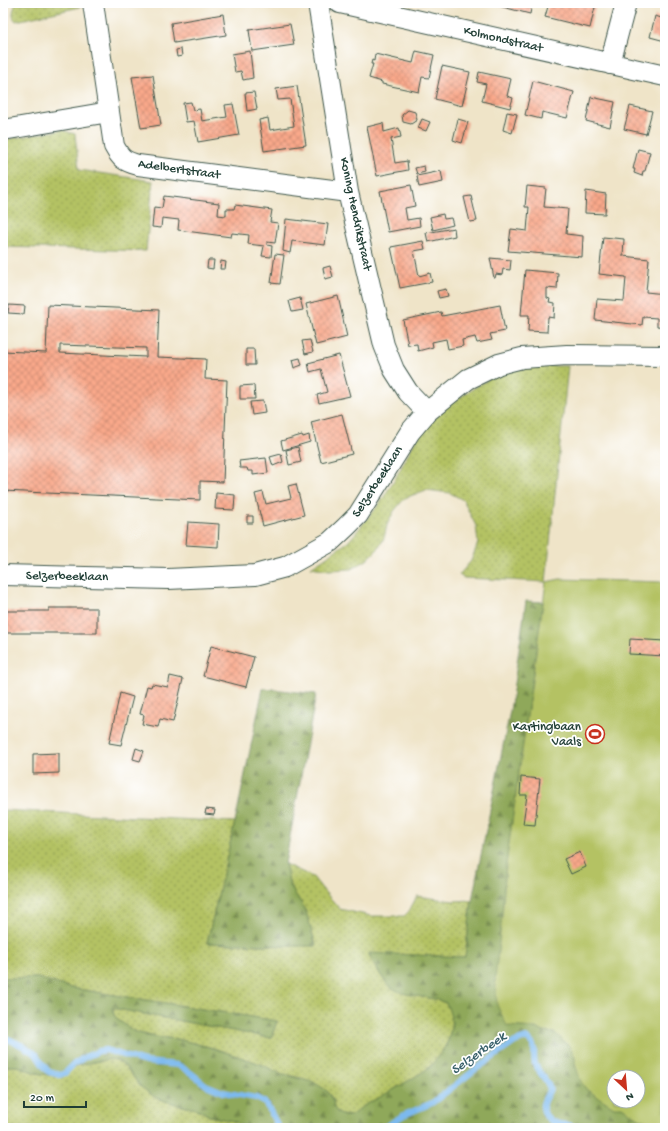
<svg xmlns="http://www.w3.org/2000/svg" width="668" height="1131" font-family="'Gochi Hand',sans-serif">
<defs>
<pattern id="grass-dots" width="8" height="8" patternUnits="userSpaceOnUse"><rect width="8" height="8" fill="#b4c264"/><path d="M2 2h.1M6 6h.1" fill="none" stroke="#929f53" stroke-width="1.8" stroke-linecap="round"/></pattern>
<pattern id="forest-firs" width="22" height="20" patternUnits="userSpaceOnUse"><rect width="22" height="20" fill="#8fa85a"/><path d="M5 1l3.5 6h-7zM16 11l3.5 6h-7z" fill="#748a4b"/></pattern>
<pattern id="building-cross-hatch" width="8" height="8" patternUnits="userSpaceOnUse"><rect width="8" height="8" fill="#f9a88a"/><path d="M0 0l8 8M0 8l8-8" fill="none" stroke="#c98a72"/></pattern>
</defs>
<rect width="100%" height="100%" fill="#fff"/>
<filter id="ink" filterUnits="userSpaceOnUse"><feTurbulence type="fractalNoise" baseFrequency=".025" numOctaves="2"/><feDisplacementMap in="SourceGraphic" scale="8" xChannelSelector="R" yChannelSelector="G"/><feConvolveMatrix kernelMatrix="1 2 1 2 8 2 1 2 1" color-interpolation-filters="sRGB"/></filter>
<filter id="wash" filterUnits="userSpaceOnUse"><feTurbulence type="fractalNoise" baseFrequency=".012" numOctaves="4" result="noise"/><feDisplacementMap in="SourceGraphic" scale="16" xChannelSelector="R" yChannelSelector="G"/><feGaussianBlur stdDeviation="0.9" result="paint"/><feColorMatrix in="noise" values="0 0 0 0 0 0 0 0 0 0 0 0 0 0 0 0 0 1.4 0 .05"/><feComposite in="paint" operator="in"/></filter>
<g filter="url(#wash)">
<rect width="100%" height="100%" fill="#efe4c8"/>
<path fill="url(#grass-dots)" stroke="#6a804c" d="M16 3H80V7L16 21C10 16 14 9 16 3Z
M62 130 75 134 79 170 153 181 146 251 3 247V140Z
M546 366H568L546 582 464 578 459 575 471 561 478 543 476 526 463 500 450 493 426 490 405 498 394 511 387 525 384 538 378 549 367 560 351 569 329 570 311 567 348 542 378 506 396 477 416 439 433 420 451 403 493 376 517 369Z
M3 810 235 822 207 943 288 946 316 945 305 909 290 886 285 864 313 877 324 891 340 909 371 916H404L409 911 417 896 453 901 472 900 465 957 369 954C370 959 373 962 376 967 388 990 399 993 423 997 432 999 439 999 447 1004 459 1029 444 1057 423 1072L376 1100 362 1107 352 1115 345 1116 339 1114 334 1108 333 1101 330 1095 301 1078 280 1073 255 1062 213 1048 177 1039 155 1037 135 1032 118 1020 114 1015 112 1008 271 1038 277 1021 71 988 38 978H3Z
M110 1059 117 1060 126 1067 141 1087 179 1105 200 1110 209 1116 234 1121 247 1128H3V1066H18L36 1073 55 1076 79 1065Z"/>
<path fill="url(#forest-firs)" stroke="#577247" d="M526 601 543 602 506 865 502 916 507 1026 536 1028 544 1032 555 1033 570 1047 575 1058 578 1072 587 1090 614 1107H622L639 1118 665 1128H247L234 1121 209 1116 200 1110 179 1105 156 1098 141 1087 126 1067 117 1060 110 1059 79 1065 55 1076 36 1073 18 1066H3V978H38L71 988 277 1021 271 1038 112 1008 114 1015 118 1020 135 1032 155 1037 177 1039 213 1048 255 1062 280 1073 315 1083 326 1090 333 1101 334 1108 339 1114 345 1116 352 1115 362 1107 400 1086 429 1068 442 1052 449 1039 452 1023 451 1017 447 1004C439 999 432 999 423 997 397 993 389 991 376 967 373 962 370 959 369 953L465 957 472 900 510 711Z
M263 688 316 694 285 864 290 886 305 909 316 946H288L207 943 235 822Z"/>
<path fill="#b4c264" stroke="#6a804c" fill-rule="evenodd" d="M560 579 665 582V1128L639 1118 622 1107H614L587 1090 581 1082 575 1064V1057L570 1047 555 1033 544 1032 536 1028 507 1026 497 1005 495 979 502 916 506 865 546 582ZM614 1077H638V1101H614Z"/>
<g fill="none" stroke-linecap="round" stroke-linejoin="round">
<path stroke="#7cb9ee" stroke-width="6" d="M3 1038H6L21 1045 36 1054 43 1065 49 1072 60 1075 65 1073 74 1064 85 1057 99 1051 106 1050 145 1062 178 1065 191 1073 206 1085 223 1092 256 1098 264 1102 269 1109 279 1128
M383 1128 404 1115 432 1103 476 1069 515 1042 526 1038C539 1047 532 1052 535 1064 538 1072 547 1079 550 1089 548 1094 544 1099 543 1104 542 1108 544 1112 546 1116 556 1128 566 1122 578 1128"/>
</g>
<g id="blocks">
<path fill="url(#building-cross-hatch)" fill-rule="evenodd" d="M487 3H532L530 14Z
M549 3H596L590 28 545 17Z
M223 14 226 35 174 43 171 23Z
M655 16 665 19V41L650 37Z
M290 24 294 45 252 51 249 30Z
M181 49 182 56 177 57 176 50Z
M250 51 253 78 243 80 241 71 235 72 232 54Z
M416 51 434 55 429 78 422 77 419 92 382 84V82L369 78 373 64H371L372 60 374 61 375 54 413 63Z
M442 66 470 72 462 106 435 99Z
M479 72 511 79 507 96 513 98 510 108 482 101 486 84 477 82Z
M153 75 161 125 141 128 132 77Z
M533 81 574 92 567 118 542 112 541 119 525 115Z
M297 86 306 145 264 151 259 120 268 118 270 130 294 126 290 99 278 100 276 89Z
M254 92 257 109 247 111 245 93Z
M591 97 615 102 610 127 586 121Z
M191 102 193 110 200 109 202 121 227 117 225 105 233 104 239 135 198 142 194 121 186 122 183 103Z
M630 106 652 111 646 134 624 129Z
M408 110 415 112 417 120 411 124 403 122 402 115Z
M507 112 517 114 512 133 503 130Z
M422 119 430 122 426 131 418 128Z
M458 119 468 122 462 143 453 140Z
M383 123 384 132 399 128 401 137 391 139 395 163 407 161 408 170 377 176 367 127Z
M638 149 650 152 645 171H643L642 176 634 173 635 169H633Z
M424 166 425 172 417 174 415 168Z
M441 171 443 182 419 187 417 176Z
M411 185 415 206 405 208 407 220 419 218 420 226 388 232 380 191Z
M527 186 546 188 544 207 568 209 566 234 583 236 582 257 508 251 511 229 527 231 529 207H525Z
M586 191 606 194 605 214 585 213Z
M164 196 219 203 218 215 226 216V209H234L235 205 272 210 270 222 278 223 275 243 267 242V245L272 246 271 257 262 256 264 246 248 244 249 235 232 233 231 237 178 230 179 220 162 218 161 228 152 227 154 207 162 208Z
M471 196 477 221 470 222 464 197Z
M443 214 444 219 451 218 453 225 433 230 430 217Z
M286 219 328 224 325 245 292 241 290 253 283 251Z
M454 228 455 236 428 242 426 233Z
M603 237 624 239 623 256 649 259 646 292 665 294V327L657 326V318L643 317 642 325 595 320 597 299 624 301 626 277 599 274Z
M423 241 425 249 414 251 419 276 430 273 432 282 400 288 391 247Z
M275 254 284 255 280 284 271 283Z
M490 258 511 260 510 270 503 269 502 275 496 274 495 278H494Z
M208 260H214L213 269 207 268Z
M221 261 226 262 225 269H220Z
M330 266 333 277 325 279 323 268Z
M525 270 558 273 557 289 547 288V298L550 299 549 302 555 303 554 318 548 317 547 332 528 331 529 315H521Z
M446 289 448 296 439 298 437 291Z
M338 296 347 337 316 345 306 304Z
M300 298 303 310 292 312 289 301Z
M9 305 25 306 24 314 8 313Z
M48 305 159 310 157 357 206 359 205 379 227 380 223 482 200 481V500L3 491V351L46 353ZM60 345 146 348V357L60 353Z
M500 305 505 331 490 334 492 340 477 343 475 337 462 340 463 346 448 349 446 339 432 342 433 347 418 351 417 344 408 345 403 320 441 312 442 316Z
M310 340 313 352 305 354 302 341Z
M246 349H254L255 365H246Z
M339 355 350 396 319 403 317 395 327 392 321 369 310 372 308 363Z
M300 358 302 365 294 368 292 360Z
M254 385 255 399H240V386Z
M263 401 265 413 252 415 250 402Z
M342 414 352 454 321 462 311 422Z
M302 435 303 437 309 435 310 442 283 450 281 441Z
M298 447 301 462 289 465 286 450Z
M281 454 283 462 273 466 270 457Z
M266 458 268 473 253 475V471H248L247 468H240L239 461Z
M296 484 304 515 263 526 255 494 263 492 266 504 291 498 288 486Z
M216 493 235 495 234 510 215 509Z
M247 516H253V523H247Z
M188 522 219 524 218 547 186 545Z
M49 608H97V633H3V611H49Z
M630 639 665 641V656L629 654Z
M211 646 254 657 246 687 203 676Z
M170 676 183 679 173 722 160 719 158 727 142 724 144 715 140 714 147 686 151 687 152 684 168 687Z
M120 693 133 697 121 745 109 743Z
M136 748 144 751 140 761 133 759Z
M59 753V773L33 774V754Z
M521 777 540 779 535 825 523 824 527 795H520Z
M206 809 215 810 214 815 205 814Z
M580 852 586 867 571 874 564 859Z"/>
</g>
</g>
<g filter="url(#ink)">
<use href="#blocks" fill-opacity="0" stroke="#3e564a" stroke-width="1"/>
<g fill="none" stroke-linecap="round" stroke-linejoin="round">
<defs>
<path id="minor" d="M93 3 114 146C121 159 124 161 138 165L348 192
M318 3 348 192 384 345 394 370 408 392 427 412
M340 3 665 76
M610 64 626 3
M3 130 109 112
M3 575 168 579 255 575 285 567 330 542 346 527 358 515 410 432 427 412 468 379 499 364 522 358 567 355 665 356"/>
</defs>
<use href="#minor" stroke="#3e564a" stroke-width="22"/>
<use href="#minor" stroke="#fff" stroke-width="20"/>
</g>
</g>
<defs>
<symbol id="stadium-ring" viewBox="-11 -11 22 22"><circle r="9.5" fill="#fff" stroke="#c8321e" stroke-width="1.5"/><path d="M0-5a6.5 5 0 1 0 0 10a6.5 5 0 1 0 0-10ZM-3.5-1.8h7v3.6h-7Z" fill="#c8321e"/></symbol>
</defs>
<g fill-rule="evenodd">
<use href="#stadium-ring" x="584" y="723" width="22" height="22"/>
</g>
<g text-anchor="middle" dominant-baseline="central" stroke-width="3.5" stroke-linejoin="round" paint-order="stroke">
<g font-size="13" fill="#1f3d34" stroke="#fff">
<text transform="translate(503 40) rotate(13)">Kolmondstraat</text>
<text transform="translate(179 170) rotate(8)">Adelbertstraat</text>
<text transform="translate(355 214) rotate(78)">Koning Hendrikstraat</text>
<text transform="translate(378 482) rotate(-57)">Selzerbeeklaan</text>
<text transform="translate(67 577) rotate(1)">Selzerbeeklaan</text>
</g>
<g font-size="13" fill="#1f3d34" stroke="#fff" text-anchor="end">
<text x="581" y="727">Kartingbaan<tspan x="581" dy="15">Vaals</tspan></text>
</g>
<g font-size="14" font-style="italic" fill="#3b626c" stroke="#fff">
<text transform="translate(479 1054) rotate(-35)">Selzerbeek</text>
</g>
</g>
<rect width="668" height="1131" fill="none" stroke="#fff" stroke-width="16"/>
<g transform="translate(626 1089) rotate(154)"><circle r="19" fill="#ffffff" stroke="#a5b1ae"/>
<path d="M0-3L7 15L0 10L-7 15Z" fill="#c8321e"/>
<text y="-6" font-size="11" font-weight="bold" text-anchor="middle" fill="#1f3d34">N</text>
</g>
<path d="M24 1101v6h62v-6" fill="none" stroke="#1f3d34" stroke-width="2"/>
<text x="30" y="1101" font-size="12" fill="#1f3d34" stroke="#ffffff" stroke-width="3" paint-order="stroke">20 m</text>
</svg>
